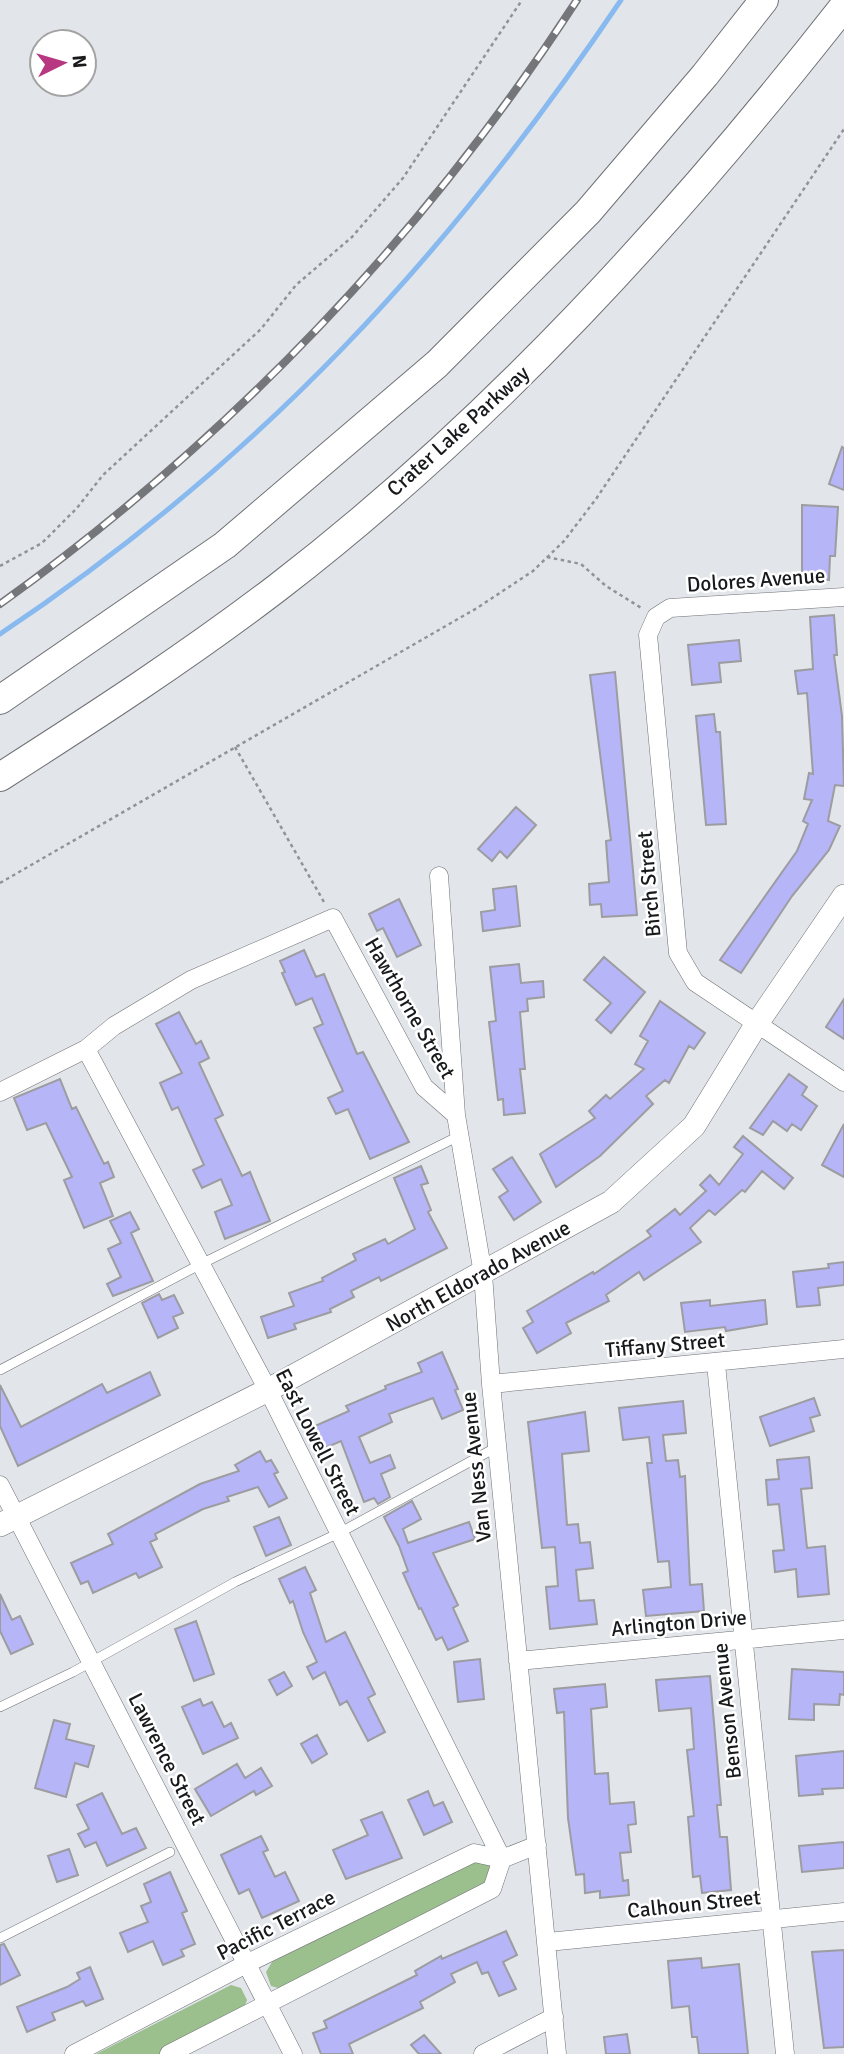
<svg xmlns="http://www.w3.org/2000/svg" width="844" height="2054" font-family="Signika,sans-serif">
<rect width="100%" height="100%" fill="#e2e5ea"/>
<path fill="#9bbf8d" d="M477 1857 488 1860 493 1872 490 1883 282 1989 271 1986 266 1972 272 1962Z
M231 1985 241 1988 247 2000 243 2011 160 2054H96Z"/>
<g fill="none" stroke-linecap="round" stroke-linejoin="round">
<path stroke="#88b9ef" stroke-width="5" d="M0 634C259 461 448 256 621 0"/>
</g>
<path fill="#b6b5f7" stroke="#9c9ca1" stroke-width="2" d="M842 447 844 448V490L829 484Z
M802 505 838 507 835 556H830L829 580 802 579Z
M834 615 837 655H834L842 716 844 786 835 785 828 821 840 826 829 850 792 896 741 973 720 960 797 851 808 824 803 821 812 800 804 799 809 773 813 774 807 693 798 694 795 671 813 669 810 617Z
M739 640 741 661 719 663 721 682 692 685 688 645Z
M615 672 637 915 602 917 601 904 590 905 589 884 609 882 606 841 611 840 590 675Z
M714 714 716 732H720L726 824 706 825 696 716Z
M516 807 536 825 507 858 500 851 492 861 478 849Z
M516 886 520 926 483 931 481 912 495 910 493 889Z
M399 899 421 945 397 957 383 928 377 931 369 914Z
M304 950 316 977 324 974 357 1054 363 1052 409 1142 370 1159 348 1109 336 1114 328 1098 343 1091 314 1028 323 1024 312 998 296 1005 282 973 285 972 280 961Z
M604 957 645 992 611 1033 596 1020 611 1003 584 980Z
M519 964 521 983 543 981 544 997 527 999 528 1011 520 1012 525 1069H520L525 1113 504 1115 503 1099 498 1100 489 1022 496 1021 490 967Z
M844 999V1039L826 1027Z
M660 1001 705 1033 694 1049 689 1046 669 1083 665 1080 646 1096 653 1104 600 1156 556 1187 540 1154 595 1118 589 1111 606 1095 610 1099 644 1069 635 1064 648 1041 640 1036Z
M179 1012 196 1044 201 1041 209 1058 199 1063 223 1115 215 1119 242 1176 250 1172 270 1221 225 1239 215 1212 232 1205 221 1179 202 1188 193 1170 204 1165 178 1107 172 1110 160 1083 182 1073 156 1024Z
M789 1074 807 1087 802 1095 817 1106 801 1130 792 1124 787 1131 773 1121 763 1135 750 1128Z
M60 1079 72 1109 76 1107 104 1164 108 1162 114 1177 100 1183 113 1216 84 1228 64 1180 72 1177 46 1123 27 1130 14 1098Z
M844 1124V1177L822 1165Z
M743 1136 793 1178 784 1189 762 1171 745 1192 742 1190 715 1215 709 1210 690 1228 701 1242 644 1280 639 1272 606 1295 609 1301 566 1323 571 1333 537 1353 523 1328 533 1322 527 1311 593 1272 594 1274 651 1236 647 1231 675 1209 680 1215 706 1191 700 1185 710 1175 719 1185 743 1154 734 1147Z
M512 1157 541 1202 514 1220 499 1197 508 1191 493 1169Z
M421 1166 428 1183 421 1185 431 1210 428 1212 447 1248 381 1281 379 1277 351 1291 354 1297 330 1309 331 1312 294 1324 296 1329 268 1338 261 1317 294 1306 289 1293 323 1281 322 1278 356 1260 353 1254 385 1239 388 1244 415 1229 394 1178Z
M130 1212 139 1229 131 1233 153 1281 113 1296 107 1284 121 1277 108 1249 121 1243 110 1221Z
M844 1262V1285L818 1288 820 1305 797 1307 793 1272 829 1268 828 1264Z
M159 1294 162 1300 174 1295 183 1313 173 1317 178 1328 158 1338 142 1303Z
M710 1300V1306L765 1300 767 1324 726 1331 725 1327 685 1332 681 1303Z
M442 1352 458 1389 455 1390 463 1410 442 1419 433 1398 389 1414 392 1422 359 1437 370 1463 390 1455 395 1468 381 1474 390 1497 378 1504 374 1498 364 1502 341 1441 325 1448 315 1426 349 1411 346 1406 386 1389 385 1386 422 1372 418 1363Z
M150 1372 160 1395 18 1466 0 1426V1385L21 1427 102 1384 107 1393Z
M814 1398 820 1415 810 1418 814 1431 770 1446 760 1417Z
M683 1401 686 1433 663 1435 666 1461 678 1460 680 1477 685 1476 690 1585 702 1584 704 1611 646 1616 643 1590 671 1587 669 1561 658 1562 647 1463H652L649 1437 623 1440 619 1408Z
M585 1412 589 1451 562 1454 567 1525 578 1524 580 1543 590 1542 593 1568 576 1570 579 1601 594 1600 597 1624 550 1629 546 1587 558 1586 555 1547 542 1548 528 1422Z
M260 1451 266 1462 271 1460 278 1472 274 1474 287 1498 269 1507 258 1487 227 1497 229 1501 203 1509 155 1534 157 1539 150 1542 162 1567 139 1578 136 1573 93 1593 88 1581 81 1584 71 1563 113 1544 108 1534 200 1484 239 1471 235 1465Z
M809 1457 812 1488 801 1489 807 1548 825 1546 829 1594 798 1597 796 1569 775 1572 773 1551 784 1550 779 1504 768 1505 766 1480 779 1479 777 1460Z
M412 1501 421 1519 403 1529 408 1543 469 1522 475 1539 433 1553 458 1605 453 1608 468 1641 448 1650 442 1637 436 1640 421 1608 419 1609 403 1573 408 1571 399 1546 384 1517Z
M279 1517 291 1545 266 1556 254 1527Z
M305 1567 316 1590 310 1593 326 1642 345 1632 375 1694 368 1698 385 1732 368 1741 347 1701 340 1705 325 1672 313 1679 307 1667 317 1662 303 1632 293 1601 290 1603 279 1579Z
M0 1594 12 1620 20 1616 33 1644 11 1654 0 1631Z
M196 1621 214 1674 194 1681 175 1629Z
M480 1659 484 1699 458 1702 454 1662Z
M792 1669 844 1672V1695L840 1694 839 1705 814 1704V1720L789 1719Z
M284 1672 292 1686 277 1695 269 1680Z
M710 1676 721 1805H717L720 1837H727L731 1890 702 1893 700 1876 693 1877 688 1817 694 1816 687 1750 694 1749 691 1708 659 1711 656 1680Z
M605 1684 607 1707 591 1709 595 1774 608 1773 610 1804 634 1802 636 1824 628 1825 631 1852 620 1853 623 1881 628 1880 629 1895 600 1898V1891L585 1893 584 1874 576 1875 568 1818 564 1712 557 1713 554 1689Z
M200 1699 203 1706 212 1702 224 1727 231 1723 238 1738 203 1754 182 1707Z
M54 1720 70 1724 66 1739 94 1746 88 1767 75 1763 66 1797 35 1788Z
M317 1735 327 1754 312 1763 301 1744Z
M844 1751V1788L822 1789 823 1794 799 1796 796 1756Z
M237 1764 245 1778 261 1768 272 1786 256 1795 254 1791 211 1816 195 1789Z
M428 1791 434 1806 443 1802 452 1822 424 1835 408 1800Z
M102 1793 122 1834 136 1828 146 1848 107 1866 96 1842 85 1847 78 1834 89 1829 77 1805Z
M382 1812 402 1858 346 1879 333 1850 368 1835 361 1820Z
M261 1836 268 1850 263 1852 275 1877 285 1872 299 1901 262 1918 249 1889 239 1894 221 1855Z
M844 1842V1868L802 1872 799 1846Z
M69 1849 78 1875 57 1882 48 1856Z
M170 1872 187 1911 182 1913 195 1944 181 1950 184 1956 163 1965 153 1941 128 1952 120 1933 148 1922 141 1906 151 1902 144 1884Z
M506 1931 517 1955 503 1962 516 1989 499 1996 488 1972 482 1974 477 1962 451 1974 455 1982 420 2002 423 2008 349 2044 353 2054H321L313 2033 327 2028 324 2021 417 1975 415 1971 441 1956 442 1959Z
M4 1944 20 1975 0 1985V1945Z
M844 1950V2047L824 2048 812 1952Z
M701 1958 702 1968 739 1964 748 2054H699L697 2037H692L689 2006 672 2008 668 1961Z
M90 1967 103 1999 86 2006 83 2001 52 2013 55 2020 27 2032 17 2007 67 1987 80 1979 77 1973Z
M627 2034 630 2054H606L604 2037Z
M424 2035 441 2054H419L411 2045Z"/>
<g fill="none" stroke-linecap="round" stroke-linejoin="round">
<defs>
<path id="service" d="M0 1370 201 1264 459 1136
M0 1707 73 1672 235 1582 339 1533 497 1447
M0 1938 170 1852"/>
<path id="minor" d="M844 597 670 608 656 617 648 635 678 953 695 982 844 1082
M439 876 456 1115 483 1274 491 1384 557 2054
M86 1049 268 1390 502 1859
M0 1092 86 1049 114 1026 191 980 333 918 424 1087 456 1115
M716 1364 785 2054
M491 1384 844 1349
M0 1485 293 2054
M518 1661 844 1630
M548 1942 844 1912
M74 2054 248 1963 474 1853 502 1859 537 1845
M169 2054 492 1889 502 1859
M483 2054 554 2017"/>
<path id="tertiary" d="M0 1525 268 1390 611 1202 694 1126 756 1025 844 896"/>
<path id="primary" d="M0 700 225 545 437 364 588 212 705 75 764 0
M0 777C94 717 188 656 277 588 493 422 677 219 844 6"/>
</defs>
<use href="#service" stroke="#6f7175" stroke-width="10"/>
<use href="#minor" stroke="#6f7175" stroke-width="19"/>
<use href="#tertiary" stroke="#6f7175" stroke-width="24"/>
<use href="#primary" stroke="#6f7175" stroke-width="30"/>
<path stroke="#919397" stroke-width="2.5" stroke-dasharray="3.5 3.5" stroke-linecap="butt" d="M547 557 581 564 606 586 643 609
M0 566 42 543 77 508 103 475 261 329 296 285 352 237 403 178 522 0
M235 747 324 902
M0 883 477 608 533 571 564 541 596 499 844 129"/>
<use href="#service" stroke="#fff" stroke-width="9"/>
<use href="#minor" stroke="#fff" stroke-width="18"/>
<use href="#tertiary" stroke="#fff" stroke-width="23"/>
<use href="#primary" stroke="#fff" stroke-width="28"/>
<defs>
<path id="rail" d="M0 604C229 440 424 236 577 0"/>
</defs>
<use href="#rail" stroke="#74767a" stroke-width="8"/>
<use href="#rail" stroke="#fff" stroke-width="5" stroke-dasharray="16" stroke-linecap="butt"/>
</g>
<g text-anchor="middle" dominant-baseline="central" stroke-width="5" stroke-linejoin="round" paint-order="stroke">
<g font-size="21" fill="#18191b" stroke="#fff">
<text transform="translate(458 431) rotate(-42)">Crater Lake Parkway</text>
<text transform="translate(756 580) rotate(-4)">Dolores Avenue</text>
<text transform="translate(649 884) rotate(-95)">Birch Street</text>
<text transform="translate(410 1008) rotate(60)">Hawthorne Street</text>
<text transform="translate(478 1276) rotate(-29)">North Eldorado Avenue</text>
<text transform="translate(665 1345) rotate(-5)">Tiffany Street</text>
<text transform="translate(318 1442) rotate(63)">East Lowell Street</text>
<text transform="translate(476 1467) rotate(-96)">Van Ness Avenue</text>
<text transform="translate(679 1623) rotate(-5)">Arlington Drive</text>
<text transform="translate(727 1711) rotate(-96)">Benson Avenue</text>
<text transform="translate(167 1759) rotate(63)">Lawrence Street</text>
<text transform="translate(694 1904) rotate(-6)">Calhoun Street</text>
<text transform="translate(276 1925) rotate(-27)">Pacific Terrace</text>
</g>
</g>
<g transform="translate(63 63) rotate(85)"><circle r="33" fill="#ffffff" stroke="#a3a3a4" stroke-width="2"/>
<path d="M0-5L12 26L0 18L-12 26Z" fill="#b83781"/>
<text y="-10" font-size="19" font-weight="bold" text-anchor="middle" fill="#18191b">N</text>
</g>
</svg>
